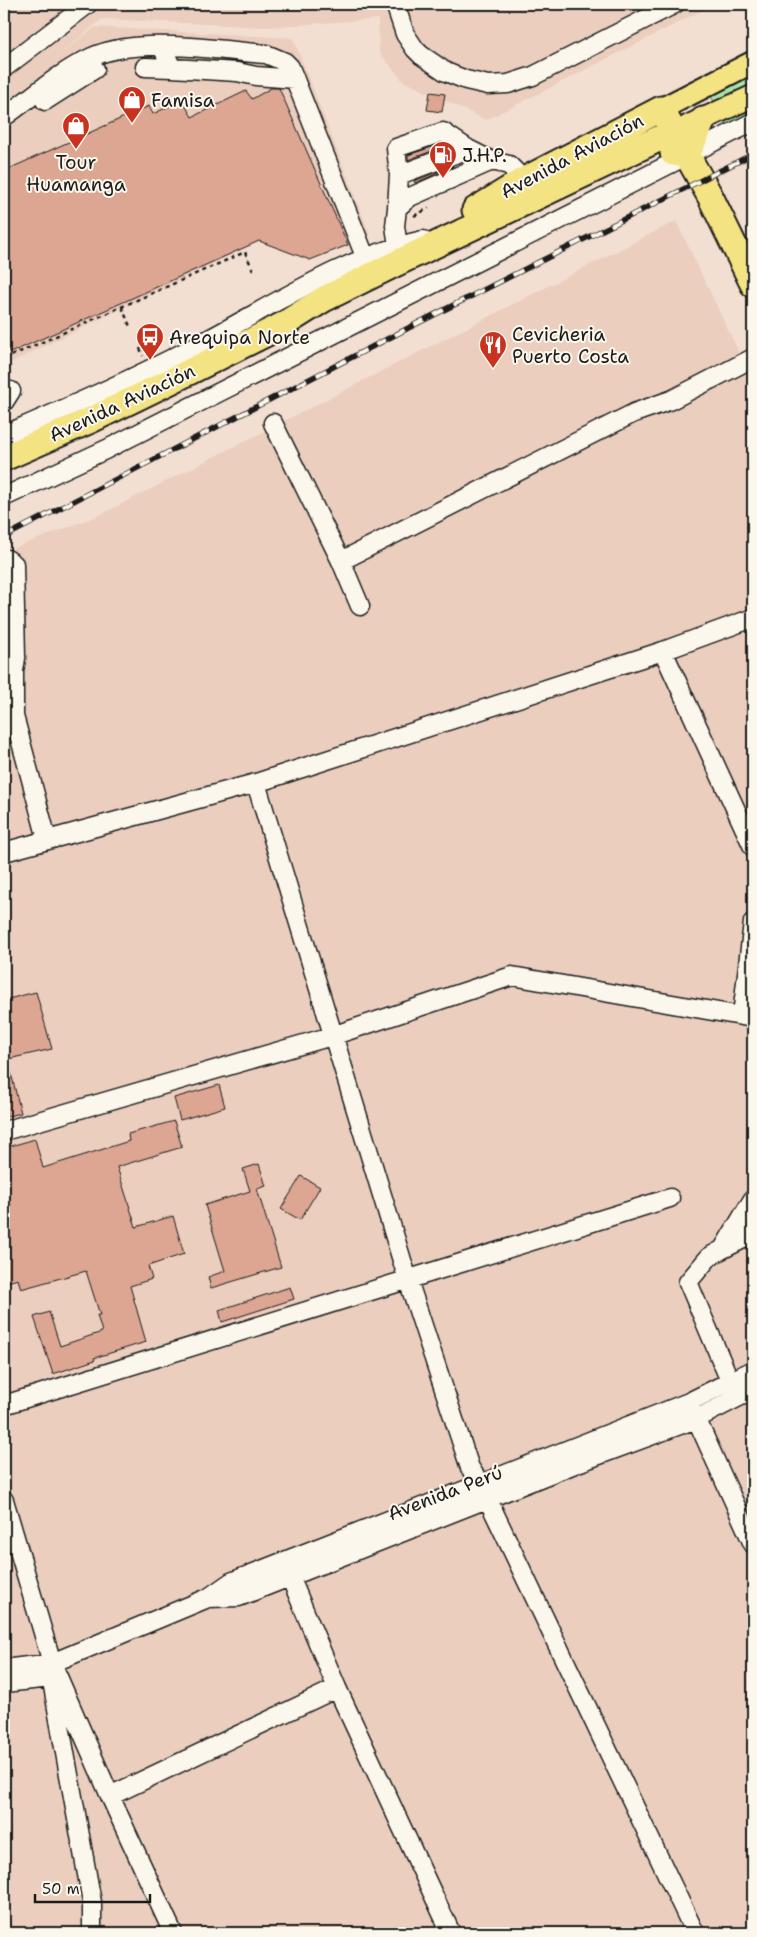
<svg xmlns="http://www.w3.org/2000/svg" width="757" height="1937" font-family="'Shantell Sans',sans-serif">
<rect width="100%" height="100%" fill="#f2dfd1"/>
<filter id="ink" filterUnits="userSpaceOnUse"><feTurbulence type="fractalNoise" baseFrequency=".02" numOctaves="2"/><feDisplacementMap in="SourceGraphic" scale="10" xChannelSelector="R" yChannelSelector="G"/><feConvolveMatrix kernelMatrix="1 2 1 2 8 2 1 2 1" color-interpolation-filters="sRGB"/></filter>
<g filter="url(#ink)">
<path fill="#ebcebe" d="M4 4H715L486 120 403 81 379 52 378 19 267 27 102 19 55 58 95 27 293 38 370 235 310 260 259 241 4 366Z
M676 221 753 382V1933H4V552L100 515Z"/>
<path fill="#ace4a8" stroke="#648062" d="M753 68V86L715 104 708 90Z
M753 104V117L729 129 724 118Z"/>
<path fill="#dca692" stroke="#1c1c1c" d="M271 88H279L348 245 310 260 259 241 10 353 4 340V171L149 106 153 114 182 100 192 117 246 91 252 99Z
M430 92 445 94 442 112 427 110Z
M441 144 445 146 408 160V155Z
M453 166V167L415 183 414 181Z
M36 992 52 1049 4 1060V1000Z
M8 1061 21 1113 4 1117V1062Z
M219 1085 225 1107 180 1120 174 1098Z
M174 1121 182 1147 117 1167 136 1227 173 1216 184 1254 148 1266 152 1279 130 1286 146 1342 94 1358 95 1360 53 1374 34 1317 49 1312 60 1346 102 1332 97 1315H100L86 1271 21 1289 18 1279 4 1283V1148L35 1139 43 1168 129 1141 128 1134Z
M259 1164 266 1186 257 1189 281 1267 211 1288 208 1277 225 1271 205 1205 250 1191 243 1169Z
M301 1176 320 1187 300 1220 281 1209Z
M290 1287 294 1299 222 1322 219 1310Z"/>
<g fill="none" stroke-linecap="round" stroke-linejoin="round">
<defs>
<path id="minor" d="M395 4 405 34 415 49 421 55 446 72 466 80 488 85 508 84 533 76 675 4
M162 47 172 68 237 72 256 76 295 79
M145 67 172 68
M4 68 88 4
M45 101 95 69
M4 117C32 97 60 72 92 57 138 36 215 50 266 54L285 62 290 67 366 259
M399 175 396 148 443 132 468 149
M397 208 399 175 468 149 492 161
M398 246 395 226 397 208 410 197 492 161 509 165 524 180
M4 402 11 391
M273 423 341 561 360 606
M4 435C66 408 129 381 190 349 265 311 340 258 423 240
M4 497 107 449 753 122
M4 560 7 559 14 564 16 658 14 671V716L47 839
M341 561 634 413 671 400 753 358
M663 651 753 847
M256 783 408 1280 470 1468 480 1483 695 1933
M4 852 256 783 663 651 753 618
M742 1016 753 922
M4 1131 335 1035 512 976 753 1018
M723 1249 753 1234
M735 1393 688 1282 709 1257 723 1249 753 1199
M4 1405 670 1198
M692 1409 753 1544
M4 1500 52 1663 110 1796 173 1933
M286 1567 337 1688 451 1933
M208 1598 239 1597 575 1464 696 1419 753 1390
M4 1669 52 1663 208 1598 231 1582 689 1402 753 1370
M52 1681 92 1902V1933
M4 1683 51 1678
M110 1796 337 1688"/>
<path id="major" d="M661 109 753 62
M688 126 753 96"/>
<path id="highway" d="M673 153 687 155 703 120
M475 210 524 180 661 109 710 196 753 284
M4 458 91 420 173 380 281 326 324 299 399 262 673 132"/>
</defs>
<use href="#minor" stroke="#1c1c1c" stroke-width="21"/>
<use href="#major" stroke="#1c1c1c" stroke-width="25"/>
<use href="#highway" stroke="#1c1c1c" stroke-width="29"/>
<path stroke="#1c1c1c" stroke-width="2.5" stroke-dasharray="4 4" stroke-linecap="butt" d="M414 216 429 208
M122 307 131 329
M140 348 143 356
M4 359 245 252 253 270"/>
<use href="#minor" stroke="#fbf7ec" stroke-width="18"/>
<use href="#major" stroke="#f4e382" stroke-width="21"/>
<use href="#highway" stroke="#f4e382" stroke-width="25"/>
<defs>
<path id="rail" d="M4 537 420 322 753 154"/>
</defs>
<use href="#rail" stroke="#1c1c1c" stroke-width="5.5"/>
<use href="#rail" stroke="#fbf7ec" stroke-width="4" stroke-dasharray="11" stroke-linecap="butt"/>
</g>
</g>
<defs>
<symbol id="shop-pin" viewBox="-11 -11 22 30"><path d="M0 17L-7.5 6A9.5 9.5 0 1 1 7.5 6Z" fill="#c8321e" stroke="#fbf7ec"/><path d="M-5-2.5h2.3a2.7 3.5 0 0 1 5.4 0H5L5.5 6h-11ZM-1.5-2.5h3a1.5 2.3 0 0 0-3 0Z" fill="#fff"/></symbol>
<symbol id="fuel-pin" viewBox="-11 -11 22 30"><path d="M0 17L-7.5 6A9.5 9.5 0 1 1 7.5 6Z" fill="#c8321e" stroke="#fbf7ec"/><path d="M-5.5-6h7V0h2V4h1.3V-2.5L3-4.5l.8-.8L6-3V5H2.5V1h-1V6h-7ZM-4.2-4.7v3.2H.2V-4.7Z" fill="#fff"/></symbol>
<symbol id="bus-pin" viewBox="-11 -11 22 30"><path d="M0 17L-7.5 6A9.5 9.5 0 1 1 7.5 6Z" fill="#c8321e" stroke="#fbf7ec"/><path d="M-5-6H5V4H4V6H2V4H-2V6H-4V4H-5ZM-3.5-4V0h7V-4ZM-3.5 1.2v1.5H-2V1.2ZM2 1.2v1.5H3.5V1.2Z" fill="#fff"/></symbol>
<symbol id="restaurant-pin" viewBox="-11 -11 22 30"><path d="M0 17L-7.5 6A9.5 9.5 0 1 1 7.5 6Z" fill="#c8321e" stroke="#fbf7ec"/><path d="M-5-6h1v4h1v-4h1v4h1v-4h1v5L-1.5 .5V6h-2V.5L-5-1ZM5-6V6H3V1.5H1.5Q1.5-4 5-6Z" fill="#fff"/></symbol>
</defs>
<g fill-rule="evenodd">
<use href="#shop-pin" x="116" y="84" width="32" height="43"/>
<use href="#shop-pin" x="60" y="110" width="32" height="43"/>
<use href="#fuel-pin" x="427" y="139" width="32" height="43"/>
<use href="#bus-pin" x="134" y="321" width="32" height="43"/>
<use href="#restaurant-pin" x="477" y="329" width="32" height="43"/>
</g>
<g text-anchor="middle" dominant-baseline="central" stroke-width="4" stroke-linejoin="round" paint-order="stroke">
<g font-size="19" fill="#1c1c1c" stroke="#fbf7ec" text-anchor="start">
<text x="151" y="100">Famisa</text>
<text x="462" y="155">J.H.P.</text>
<text x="76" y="162" text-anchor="middle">Tour<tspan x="76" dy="22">Huamanga</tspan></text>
<text x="512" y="334">Cevicheria<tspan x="512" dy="22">Puerto Costa</tspan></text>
<text x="169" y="337">Arequipa Norte</text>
</g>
<g font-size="19" fill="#1c1c1c" stroke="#fbf7ec">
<text transform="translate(572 156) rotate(-28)">Avenida Aviación</text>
<text transform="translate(122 403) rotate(-25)">Avenida Aviación</text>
<text transform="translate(445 1493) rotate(-21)">Avenida Perú</text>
</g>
</g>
<rect width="757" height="1937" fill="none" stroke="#fbf7ec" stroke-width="20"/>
<rect x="10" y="10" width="737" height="1917" fill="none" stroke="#1c1c1c" stroke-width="2" filter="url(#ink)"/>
<path d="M35 1894v8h115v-8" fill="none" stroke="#1c1c1c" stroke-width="2.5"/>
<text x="42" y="1894" font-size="15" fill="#1c1c1c" stroke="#fbf7ec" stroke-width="4" paint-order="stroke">50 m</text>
</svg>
